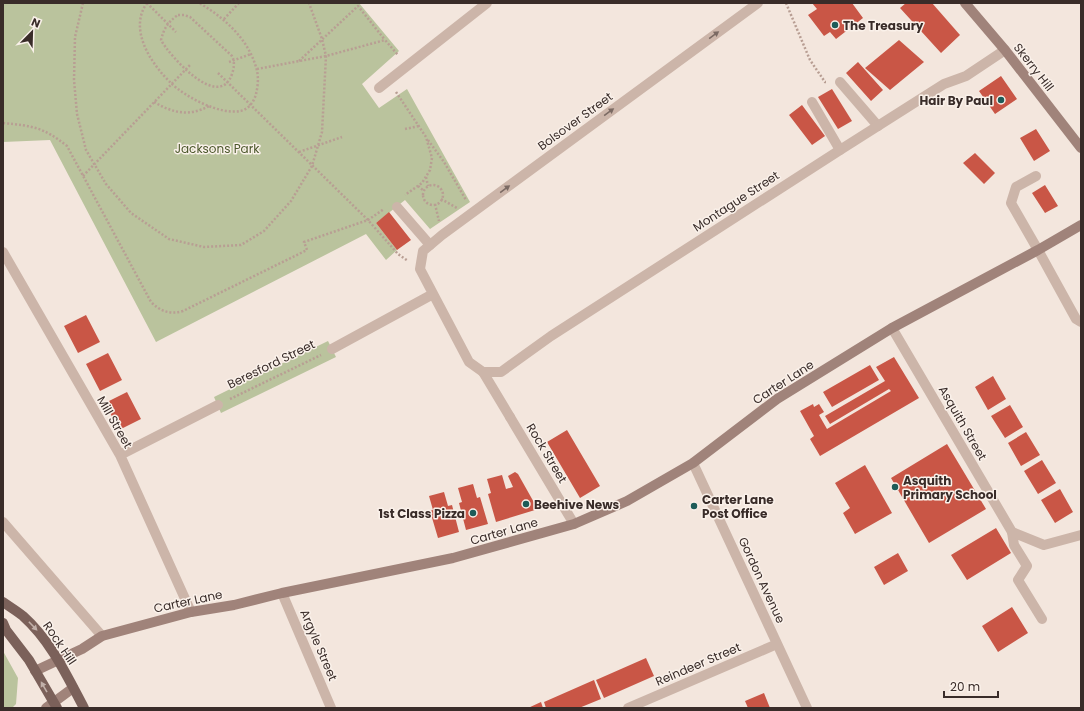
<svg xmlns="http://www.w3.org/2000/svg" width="1084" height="711" font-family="Poppins,sans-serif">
<rect width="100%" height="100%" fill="#f3e6dd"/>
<path fill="#bac39d" d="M3 3H359L399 51 362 84 379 108 407 89 470 202 430 229 405 200 376 223 397 250 386 260 366 234 156 342 50 140 3 142Z
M328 341 336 357 221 413 214 397Z
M3 651 18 678 16 704 12 708H3Z"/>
<path fill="#c95646" d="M812 3H852L863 18 836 39 830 32 824 36 808 15 817 9Z
M906 3H932L960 35 941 53 900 8Z
M899 40 924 62 890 90 865 68Z
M858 62 883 90 871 101 846 73Z
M1001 76 1017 99 995 114 979 91Z
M832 89 852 121 838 129 818 97Z
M802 105 825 136 812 145 789 115Z
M1036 129 1050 151 1034 161 1020 138Z
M975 153 995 173 984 184 963 163Z
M1045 185 1058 206 1045 213 1032 193Z
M389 212 411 240 397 250 376 223Z
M86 315 100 342 78 353 64 326Z
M108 353 122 380 100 391 86 364Z
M894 357 919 398 820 456 810 439 814 436 800 411 813 404 814 407 819 404 824 412 819 415 827 429 891 391 889 389 830 424 825 416 885 381 876 367Z
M870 365 879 380 832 407 823 392Z
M993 376 1006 399 988 410 975 387Z
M127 392 141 419 119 430 105 403Z
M1010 405 1023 427 1005 438 991 416Z
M567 430 600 486 580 498 547 442Z
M1026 432 1040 455 1021 466 1008 443Z
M947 444 986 509 929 543 891 478Z
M1042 460 1056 483 1038 494 1024 471Z
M865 465 892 513 855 534 843 513 850 508 835 483Z
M515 472 518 474 536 506 535 510 496 522 488 494 491 493 487 479 502 475 506 489 513 487 508 476Z
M473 484 477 498 480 497 488 524 466 530 459 503 462 502 458 488Z
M1060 489 1073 512 1055 523 1041 500Z
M444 492 448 506 452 505 459 532 438 538 430 511 433 510 429 496Z
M996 528 1011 553 967 580 951 555Z
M898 553 908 571 884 585 874 567Z
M1012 607 1028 633 998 652 982 626Z
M646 658 654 676 604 698 596 680Z
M594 680 601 699 579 708H546L544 702Z
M764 693 770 708H748L745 701Z
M541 702 543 708H528Z"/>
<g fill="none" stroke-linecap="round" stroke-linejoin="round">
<path stroke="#b89e93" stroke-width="2.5" stroke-dasharray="2 2" stroke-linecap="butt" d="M83 3 75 37 74 80 77 114 86 150 106 184 131 213 169 239 204 247 241 245 264 231 291 201 312 166 322 132 326 56 322 39 309 3
M147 3C128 29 151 64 171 83 185 97 220 115 240 111 248 110 254 102 256 94 258 86 259 76 256 67 248 39 224 17 199 3
M147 3 176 32
M786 3 810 60 825 82H826
M178 15H184L190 17 232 56C235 62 234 68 232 74 219 112 169 55 161 40 164 28 168 22 178 15Z
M224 19 239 3
M299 61 358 6 385 40
M229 62 251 54
M257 69 326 56 385 40 398 55
M218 73 368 220 398 254 408 261
M396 92 426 137 432 158 430 170 422 183 405 195
M154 102C173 113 189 117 209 106
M3 123C33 126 43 127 67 146L151 302C160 311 170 315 183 311L307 250 304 242 368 220 384 209
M405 129 419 126
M428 140 444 162 466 200
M299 152 342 137
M83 176 190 65
M426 177 428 186
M423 195a10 10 0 1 1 20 0a10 10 0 1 1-20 0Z
M418 186 424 191
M441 199 457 208
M435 204 439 221
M230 399 321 355"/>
<path stroke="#ccb5a9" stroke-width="10" d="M840 82 878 126
M812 102 840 150
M397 207 430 245
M1038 250 1076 319 1081 322
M483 372 510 417
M3 522 102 636
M1012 532 1014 545 1027 566 1018 580 1042 619"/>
<path stroke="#ccb5a9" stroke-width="10" d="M758 3 442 235 423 251 420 269 469 362 483 372H501L551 336 840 150 944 84 966 76 1005 50
M379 88 487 3
M1036 176 1016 187 1011 203 1038 250
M3 252 120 455 191 612
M892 328 1012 532 1044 545 1081 535
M332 349 433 294
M510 417 574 524
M120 455 218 405
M693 463 807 708
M282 593 331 708
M628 708 777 644"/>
<path stroke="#a0837a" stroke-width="10" d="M965 3 1005 50 1081 148
M35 671 82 649 102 636 191 612 234 605 282 593 453 558 574 524 627 501 693 463 777 399 892 328 1038 250 1081 225
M46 708 73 688"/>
<path stroke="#7b615a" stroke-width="10" d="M3 602C10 607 17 611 23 616 51 641 67 676 84 708
M3 623 6 630 29 660 57 708"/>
</g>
<defs><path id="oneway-solid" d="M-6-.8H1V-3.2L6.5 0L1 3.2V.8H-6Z"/></defs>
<g fill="#7b6a63">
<use href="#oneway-solid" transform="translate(714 35) rotate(-36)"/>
<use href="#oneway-solid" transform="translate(609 112) rotate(-36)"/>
<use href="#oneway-solid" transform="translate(505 189) rotate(-36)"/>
</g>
<g fill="#c1b0a9">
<use href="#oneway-solid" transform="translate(33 626) rotate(46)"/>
<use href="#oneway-solid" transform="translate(44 687) rotate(-120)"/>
</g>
<g fill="#1d5b58" stroke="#faf1ea" stroke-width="1.5">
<circle cx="835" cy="25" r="4"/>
<circle cx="1001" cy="100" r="4"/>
<circle cx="895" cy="487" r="4"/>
<circle cx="526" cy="504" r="4"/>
<circle cx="694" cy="506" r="4"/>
<circle cx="473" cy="513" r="4"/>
</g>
<g text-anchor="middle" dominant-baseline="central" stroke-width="3" stroke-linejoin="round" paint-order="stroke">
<g font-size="12" font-weight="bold" fill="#392c29" stroke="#faf1ea" text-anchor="start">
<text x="843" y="25">The Treasury</text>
<text x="993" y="100" text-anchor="end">Hair By Paul</text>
<text x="903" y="480">Asquith<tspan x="903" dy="14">Primary School</tspan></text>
<text x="702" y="499">Carter Lane<tspan x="702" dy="14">Post Office</tspan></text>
<text x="534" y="504">Beehive News</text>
<text x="465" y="513" text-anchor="end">1st Class Pizza</text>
</g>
<g font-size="12" fill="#392c29" stroke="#faf1ea">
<text transform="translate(1034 67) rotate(52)">Skerry Hill</text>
<text transform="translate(575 121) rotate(-36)">Bolsover Street</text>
<text transform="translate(736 201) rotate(-33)">Montague Street</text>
<text transform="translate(271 364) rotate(-26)">Beresford Street</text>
<text transform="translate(783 382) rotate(-33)">Carter Lane</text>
<text transform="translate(115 422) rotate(60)">Mill Street</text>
<text transform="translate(963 423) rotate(60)">Asquith Street</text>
<text transform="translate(547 453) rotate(59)">Rock Street</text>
<text transform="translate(504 531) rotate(-16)">Carter Lane</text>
<text transform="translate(762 580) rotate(65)">Gordon Avenue</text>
<text transform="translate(188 601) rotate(-12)">Carter Lane</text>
<text transform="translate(60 643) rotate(56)">Rock Hill</text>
<text transform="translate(319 645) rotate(67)">Argyle Street</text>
<text transform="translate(698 664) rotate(-23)">Reindeer Street</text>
</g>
<g font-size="12" fill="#4c582c" stroke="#faf1ea">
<text x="217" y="148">Jacksons Park</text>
</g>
</g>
<rect width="1084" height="711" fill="none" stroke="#392c29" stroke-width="8"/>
<g transform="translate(32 32) rotate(23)" stroke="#faf1ea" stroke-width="3" paint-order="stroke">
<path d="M0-3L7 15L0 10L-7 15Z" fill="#392c29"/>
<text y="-6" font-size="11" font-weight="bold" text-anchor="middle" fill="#392c29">N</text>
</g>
<path d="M944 691v6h54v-6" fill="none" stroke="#392c29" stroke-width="2"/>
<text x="950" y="691" font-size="12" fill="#392c29" stroke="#faf1ea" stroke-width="3" paint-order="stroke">20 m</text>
</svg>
